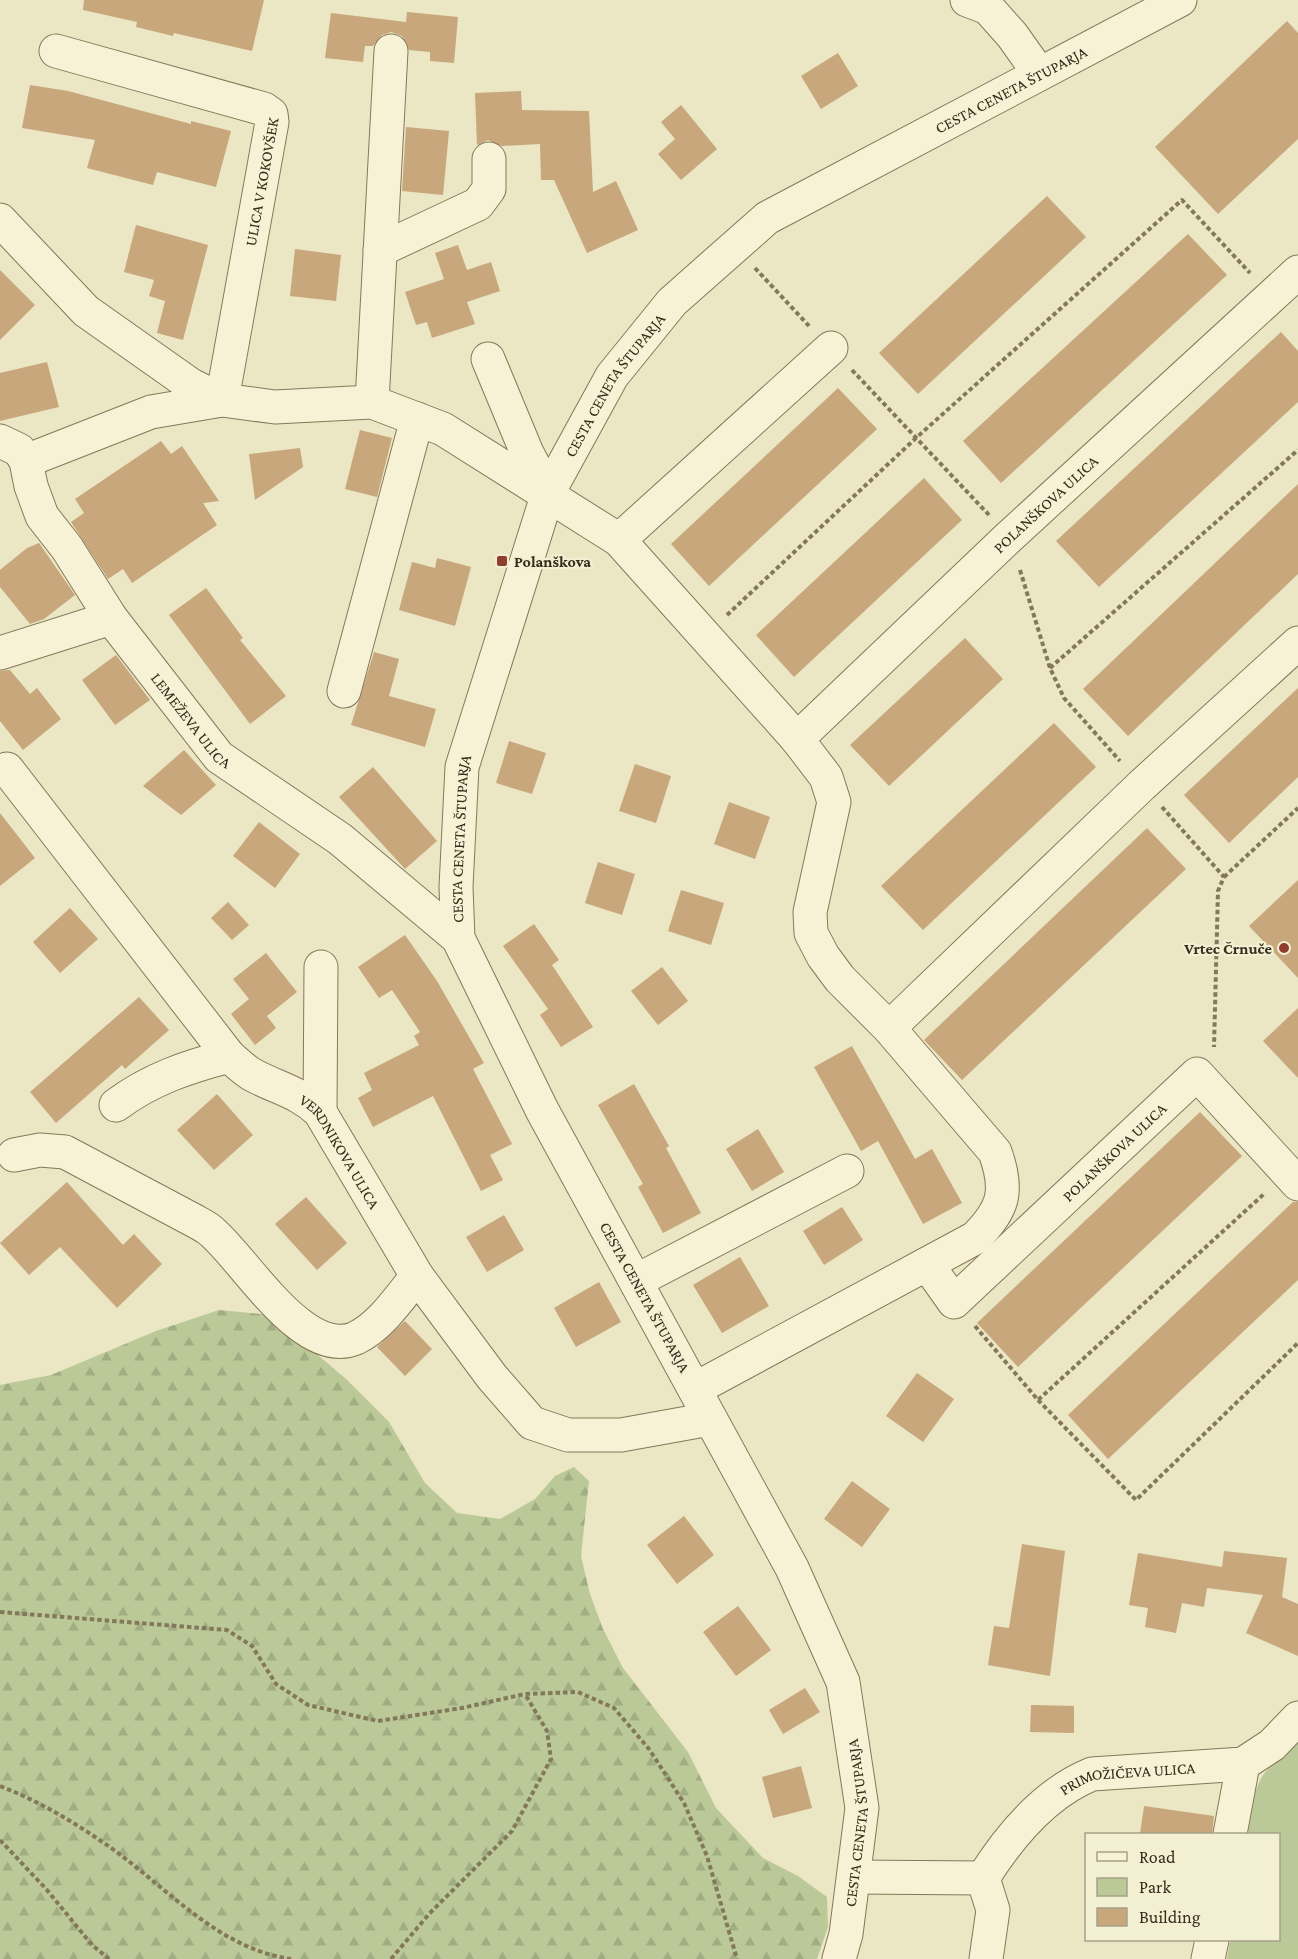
<svg xmlns="http://www.w3.org/2000/svg" width="1298" height="1959" font-family="'Crimson Pro',serif">
<defs>
<pattern id="forest-firs" width="22" height="20" patternUnits="userSpaceOnUse" patternTransform="scale(1.5)"><rect width="22" height="20" fill="#bbc998"/><path d="M5 1l3.5 6h-7zM16 11l3.5 6h-7z" fill="#a1ad83"/></pattern>
</defs>
<rect width="100%" height="100%" fill="#ebe6c3"/>
<path fill="#bbc998" d="M1298 1741V1959H1227L1230 1940H1278V1834H1248C1257 1779 1254 1778 1298 1741Z"/>
<path fill="url(#forest-firs)" d="M219 1310 271 1315 346 1379 389 1422 425 1483 457 1513 500 1519 535 1499 555 1476 574 1467 589 1481 581 1556 590 1594 603 1629 623 1668 688 1752 716 1808 763 1858 798 1876 827 1897 828 1927 817 1959H0V1385L51 1375 156 1331Z"/>
<path fill="#c7a77b" d="M84 0H264L252 51 174 33 173 36 136 27 137 22 83 10Z
M407 12 458 17 454 63 430 61V52L409 50 402 36 391 32 382 35 373 46H365L363 62 325 58 331 13 406 22Z
M1287 21 1298 33V139L1218 214 1155 147Z
M838 53 858 86 821 109 801 76Z
M30 85 68 91 191 124V121L231 131 216 187 157 172 153 185 87 168 95 140 22 128Z
M521 91 522 110 589 111 593 192 616 181 638 230 587 253 554 180H541L540 144 502 146 488 140 477 145 475 93Z
M681 105 717 149 681 180 658 154 675 139 661 122Z
M406 127 449 131 443 195 402 191Z
M1047 196 1086 237 918 394 879 353Z
M136 225 208 245 183 340 157 333 165 301 149 296 154 280 124 272Z
M1188 234 1227 275 1001 483 963 441Z
M458 245 467 270 491 262 500 291 467 302 475 324 432 338 427 322 416 325 405 292 444 279 435 253Z
M295 249 341 255 336 301 290 296Z
M0 270 35 305 0 340Z
M1281 332 1298 351V402L1099 587 1056 541Z
M47 362 59 407 0 421V373Z
M838 388 877 429 709 586 671 544Z
M360 430 392 438 377 497 345 489Z
M161 441 171 454 182 446 219 501 203 503 217 525 132 583 123 569 108 579 71 522 84 513 75 499Z
M300 448 303 467 255 500 249 454Z
M924 478 962 520 794 677 756 635Z
M1298 484V574L1128 736 1083 689Z
M39 543 75 595 44 619 30 624 0 587V570L27 548Z
M437 558 471 567 455 626 399 610 412 562 435 568Z
M206 588 243 638 240 640 286 696 250 724 169 615Z
M965 638 1003 679 889 786 850 745Z
M374 652 399 659 389 696 436 709 425 747 351 725Z
M116 655 150 700 115 725 82 680Z
M10 670 30 694 37 688 61 719 23 750 0 721V671Z
M1298 688V777L1229 843 1184 795Z
M1054 723 1096 767 923 930 881 886Z
M509 741 546 753 532 794 496 783Z
M184 750 216 785 181 815 143 786Z
M635 764 671 776 656 823 619 811Z
M373 767 437 841 405 869 339 797Z
M729 802 770 817 755 859 714 844Z
M0 813 35 858 0 886Z
M259 822 300 854 275 888 233 856Z
M1147 828 1186 869 962 1080 924 1040Z
M598 862 635 874 622 915 585 903Z
M1298 880V978L1249 926Z
M681 890 724 903 711 945 668 931Z
M228 902 249 925 232 940 211 918Z
M70 908 98 939 60 973 33 942Z
M534 924 559 960 552 965 593 1027 561 1047 540 1015 548 1009 503 946Z
M405 935 437 981 484 1063 473 1069 512 1144 490 1155 503 1180 481 1191 433 1096 373 1127 358 1098 372 1090 364 1073 419 1045 414 1036 420 1032 392 990 379 998 358 967Z
M266 953 297 992 267 1016 276 1028 255 1045 231 1014 249 999 233 979Z
M662 967 688 1001 658 1025 631 991Z
M139 997 169 1030 125 1069 122 1065 56 1123 30 1092Z
M1298 1008V1078L1263 1041Z
M852 1046 915 1159 932 1149 962 1203 923 1224 878 1141 861 1151 814 1067Z
M634 1084 669 1146 666 1148 701 1213 663 1233 638 1187 643 1184 598 1105Z
M217 1094 253 1135 214 1170 177 1130Z
M1200 1112 1242 1156 1018 1367 977 1323Z
M758 1129 784 1172 752 1191 726 1149Z
M67 1182 123 1245 134 1234 162 1264 117 1308 60 1247 29 1275 0 1243Z
M306 1197 347 1243 317 1270 275 1224Z
M1293 1202H1298V1280L1108 1459 1068 1415Z
M842 1207 863 1240 824 1265 803 1231Z
M504 1215 524 1250 487 1272 466 1237Z
M740 1257 769 1306 722 1333 693 1285Z
M599 1282 621 1322 576 1347 554 1308Z
M405 1321 432 1349 405 1376 377 1347Z
M917 1373 954 1399 923 1442 886 1416Z
M852 1481 890 1509 862 1547 824 1519Z
M684 1516 714 1555 677 1584 647 1545Z
M1022 1544 1065 1551 1050 1676 988 1665 994 1626 1009 1628Z
M1224 1551 1287 1558 1282 1597 1298 1604V1656L1246 1633 1263 1595 1207 1588 1204 1607 1182 1603 1176 1633 1145 1627 1148 1608 1129 1605 1138 1553 1222 1567Z
M738 1606 771 1650 736 1676 703 1632Z
M805 1688 820 1712 783 1734 769 1710Z
M1031 1705 1074 1706V1733L1030 1732Z
M801 1766 812 1808 773 1818 762 1777Z
M1144 1806 1214 1816 1212 1834H1140Z"/>
<g fill="none" stroke-linecap="round" stroke-linejoin="round">
<defs>
<g id="minor">
<path d="M967 0 988 8 1012 35 1039 73"/>
<path d="M0 220 86 311 191 385 222 400 275 407 372 402 443 429 619 540 797 739 826 777 834 802 810 912 811 933 823 956 840 979 889 1028 995 1152C1009 1191 1004 1209 975 1238L695 1389"/>
<path d="M380 250 478 204 489 189V159"/>
<path d="M488 359 527 453 548 493"/>
<path d="M372 402 391 51"/>
<path id="s1" d="M0 441 19 450 26 461 31 486 42 516 67 548 111 618 219 757 340 839 458 938"/>
<path id="s2" d="M26 461 151 412 222 400 272 122 271 114 264 109 56 51"/>
<path d="M619 540 831 348"/>
<path d="M0 653 111 618"/>
<path d="M344 691 417 419"/>
<path id="s3" d="M797 739 1009 537 1298 272"/>
<path id="s4" d="M7 769 229 1056C236 1062 243 1069 251 1074 276 1088 298 1091 320 1112L417 1276 492 1377 532 1423 568 1435H621L710 1419"/>
<path d="M889 1028 1142 785 1298 643"/>
<path d="M116 1105C151 1079 187 1067 229 1056"/>
<path d="M320 1112 321 967"/>
<path d="M14 1155 40 1150 65 1152 193 1220C200 1224 207 1227 212 1232 246 1261 304 1361 356 1338 381 1326 400 1297 417 1276"/>
<path id="s5" d="M927 1264 954 1302 1197 1074 1298 1184"/>
<path d="M636 1281 847 1171"/>
<path d="M1230 1834 1243 1764"/>
<path id="s6" d="M854 1877 983 1878C1010 1835 1045 1793 1092 1774L1243 1764 1272 1745 1298 1718"/>
<path d="M983 1878 993 1910 986 1959"/>
<path id="s7" d="M839 1959 846 1934 862 1808 843 1682 792 1568 542 1110 458 938 456 887 462 767 548 493 612 376 672 302 767 218 1180 0"/>
<path d="M1208 1959 1212 1940"/>
</g>
</defs>
<use href="#minor" stroke="#84785b" stroke-width="35"/>
<path stroke="#84785b" stroke-width="4" stroke-dasharray="4.5 3" stroke-linecap="butt" d="M755 268 809 326
M852 370 989 515
M1020 570 1050 668 1064 698 1120 761
M727 615 916 438 1182 200 1250 273
M1050 668 1298 450
M1162 807 1224 877 1218 891 1214 1047
M1224 877 1298 808
M975 1326 1038 1400 1265 1193
M1038 1400 1136 1500 1298 1343
M0 1612 227 1630 252 1646 276 1684 308 1705 378 1721 462 1708 525 1694 578 1692 614 1708 649 1749 684 1803 707 1856 737 1959
M0 1786C36 1800 69 1819 101 1841 163 1882 214 1948 291 1959
M0 1840 47 1890 92 1945 109 1959
M391 1959 429 1914 512 1831 551 1759 547 1731 525 1694"/>
<use href="#minor" stroke="#f7f2d5" stroke-width="33"/>
</g>
<g fill="#903d2e" stroke="#f3efd2" stroke-width="2">
<rect x="496" y="555" width="12" height="12" rx="3"/>
<circle cx="1284" cy="948" r="6"/>
</g>
<g text-anchor="middle" dominant-baseline="central" stroke-width="4.5" stroke-linejoin="round" paint-order="stroke">
<g font-size="16" fill="#352d1e" stroke="#f3efd2">
<text stroke="none"><textPath href="#s7" startOffset="2208">CESTA CENETA ŠTUPARJA</textPath></text>
<text stroke="none"><textPath href="#s2" startOffset="428">ULICA V KOKOVŠEK</textPath></text>
<text stroke="none"><textPath href="#s7" startOffset="1704">CESTA CENETA ŠTUPARJA</textPath></text>
<text stroke="none"><textPath href="#s3" startOffset="342">POLANŠKOVA ULICA</textPath></text>
<text stroke="none"><textPath href="#s1" startOffset="345">LEMEŽEVA ULICA</textPath></text>
<text stroke="none"><textPath href="#s7" startOffset="1218">CESTA CENETA ŠTUPARJA</textPath></text>
<text stroke="none"><textPath href="#s5" startOffset="266">POLANŠKOVA ULICA</textPath></text>
<text stroke="none"><textPath href="#s4" startOffset="514">VERDNIKOVA ULICA</textPath></text>
<text transform="translate(645 1297) rotate(61)">CESTA CENETA ŠTUPARJA</text>
<text stroke="none"><textPath href="#s6" startOffset="316">PRIMOŽIČEVA ULICA</textPath></text>
<text stroke="none"><textPath href="#s7" startOffset="138">CESTA CENETA ŠTUPARJA</textPath></text>
</g>
<g font-size="16" font-weight="bold" fill="#352d1e" stroke="#f3efd2" text-anchor="start">
<text x="514" y="561">Polanškova</text>
<text x="1272" y="948" text-anchor="end">Vrtec Črnuče</text>
</g>
</g>
<rect x="1085" y="1833" width="195" height="108" fill="#f3efd2" stroke="#a7a18a" stroke-width="1.5"/>
<rect x="1097" y="1852" width="30" height="9" fill="#f7f2d5" stroke="#a7a18a" stroke-width="1.5"/>
<text x="1139" y="1863" font-size="18" fill="#352d1e">Road</text>
<rect x="1097" y="1878" width="30" height="18" fill="#bbc998" stroke="#a7a18a" stroke-width="1.5"/>
<text x="1139" y="1893" font-size="18" fill="#352d1e">Park</text>
<rect x="1097" y="1908" width="30" height="18" fill="#c7a77b" stroke="#a7a18a" stroke-width="1.5"/>
<text x="1139" y="1923" font-size="18" fill="#352d1e">Building</text>
</svg>
